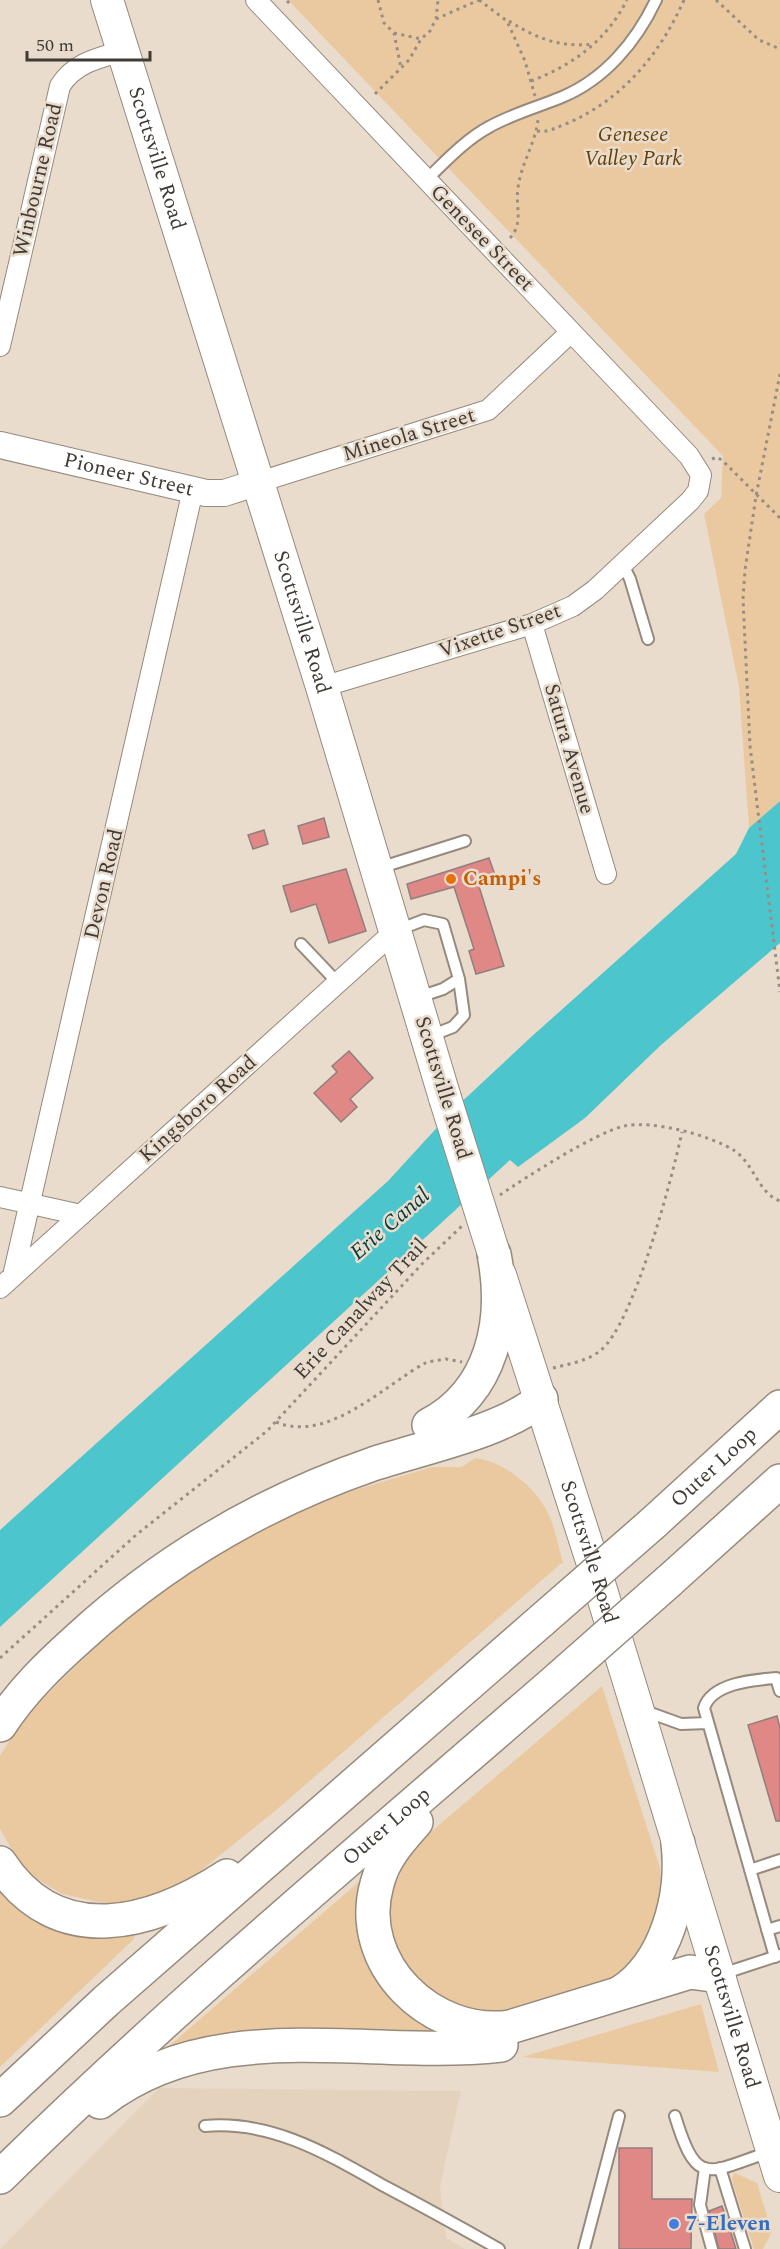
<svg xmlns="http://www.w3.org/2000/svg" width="780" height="2249" font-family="Spectral,serif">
<rect width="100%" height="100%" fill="#e9dccd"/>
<path fill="#e4d2bc" d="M159 2088 461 2091 440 2186 446 2238 465 2249H0Z"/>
<path fill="#ebc9a0" d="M288 0H780V801L749 828 739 687 704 514 721 498 723 456Z
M475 1458C504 1461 535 1487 548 1513 555 1527 558 1546 563 1562L275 1811 188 1881 155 1898 122 1904 103 1903 62 1894 32 1876 19 1862 0 1829V1756L24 1717 114 1629 191 1569 256 1528 355 1490 432 1467H462Z
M602 1686 660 1868 663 1897 660 1922 627 1975 499 2015 447 2005 407 1970 390 1933 388 1912 394 1888 412 1848Z
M368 1874 363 1918 449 2032 154 2059Z
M0 1876 135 1927 134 1939 0 2067Z
M701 2004 719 2072 522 2057Z
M735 2173 757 2183 772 2232 763 2249H754L733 2184 732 2178Z"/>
<path fill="#4cc6cc" d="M780 801V943L661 1045 585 1118 518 1167 510 1160 0 1627V1530L388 1181 455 1108 530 1038 736 854 749 828Z"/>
<path fill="#df8886" stroke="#927e7d" stroke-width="1.5" d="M324 818 329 837 303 844 298 826Z
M264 830 268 844 253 849 248 835Z
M489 858 495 875 477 880 504 966 476 974 469 951 474 949 454 887 411 899 407 884Z
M346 869 366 931 329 943 316 904 291 912 283 886Z
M349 1051 373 1078 350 1099 357 1107 341 1122 314 1093 337 1072 332 1066Z
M777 1716 780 1728V1821H776L748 1725Z
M619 2148H652V2199H692L691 2249H619Z
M722 2206 728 2223 736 2249H719L709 2211Z"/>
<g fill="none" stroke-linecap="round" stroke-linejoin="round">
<defs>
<path id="service" d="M426 180C446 161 465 140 489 127 512 114 538 107 562 97 605 79 636 42 656 0
M623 565 630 579 648 639
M379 868 465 841
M398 930 424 920 443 924 459 979 443 989 416 998
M301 944 338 983
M430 1036 453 1027 464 1015 459 979
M645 1711 681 1724 708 1723
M750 1870 780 1860
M767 1930 780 1926
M775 1957 704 1708C712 1683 753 1680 776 1678L780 1691
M722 1974 780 1955
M675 2116C697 2188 707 2173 769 2152
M205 2126C273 2120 329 2155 386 2187 424 2207 462 2228 499 2249
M705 2168 700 2205 712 2249
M720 2168 745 2249
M584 2249 619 2116"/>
<path id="minor" d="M256 0 689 456 701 475 698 491 690 501 595 590 573 606 532 624 322 687
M0 346 60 86C74 63 98 58 122 51
M256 483 488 410 571 332
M532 624 606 874
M0 1197 81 1215
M13 1276 193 490
M0 1288 395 931"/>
<g id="tertiary">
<path id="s1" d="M0 445 206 493H224L256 483"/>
</g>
<g id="primary">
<path id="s2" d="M107 0 322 687 445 1098"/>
<path id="s3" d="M500 1275 594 1567 780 2176"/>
</g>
<g id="motorway">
<path d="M429 1425C493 1391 507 1320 494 1254"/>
<path id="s4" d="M652 1524 780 1407"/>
<path d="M669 1581 780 1481"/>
<path d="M0 1725C21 1692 50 1664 79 1638 165 1559 263 1502 373 1464 421 1448 505 1431 541 1399"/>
<path d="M416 1822C399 1841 383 1859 377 1884 354 1964 432 2038 510 2027L690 1972 719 1976"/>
<path d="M0 1863C58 1952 153 1924 227 1876"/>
<path d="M620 1993C667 1963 684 1895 678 1843"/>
<path d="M0 2100 106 2001 542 1620"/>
<path d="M100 2102C216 2012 366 2060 501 2045"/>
<path id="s5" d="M0 2177C178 2002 370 1842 559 1678"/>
</g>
</defs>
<use href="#service" stroke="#968a7c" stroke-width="14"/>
<use href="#minor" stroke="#968a7c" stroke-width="22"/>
<use href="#tertiary" stroke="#968a7c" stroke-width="28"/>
<use href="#primary" stroke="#968a7c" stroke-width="34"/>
<use href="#motorway" stroke="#968a7c" stroke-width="36"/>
<path stroke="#978e83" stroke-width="3" stroke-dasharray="3 4.5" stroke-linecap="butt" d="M378 0 384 23 394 33 401 68
M479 0 507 21 525 61 535 96
M716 0 759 40 780 49
M287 3 290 0
M436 19 479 0
M509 21C536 38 560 48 593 44
M394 33 421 39
M531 81C573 65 606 41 627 0
M375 94 409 60 421 39 430 31 436 19 438 0
M537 131C548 133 557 127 568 123 623 99 660 54 684 0
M510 238C524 223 515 206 518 188 521 164 535 144 538 120
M780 374 756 496 745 570 743 599 750 746 780 992
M712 459 717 457 723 461 780 518
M500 1195C526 1177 595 1133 624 1126 653 1120 710 1135 735 1151 754 1164 758 1193 780 1201
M553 1368C569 1364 587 1361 600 1351 634 1324 672 1178 682 1132
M276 1422C328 1444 384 1385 427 1362L446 1359 462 1362
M0 1658 136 1535 267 1431 422 1264 462 1226"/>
<use href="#service" stroke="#fff" stroke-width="10"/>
<use href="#minor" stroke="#fff" stroke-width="20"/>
<use href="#tertiary" stroke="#fff" stroke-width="26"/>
<use href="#primary" stroke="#fff" stroke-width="32"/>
<use href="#motorway" stroke="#fff" stroke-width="33"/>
<defs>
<path id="primary-bridge" d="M445 1098 494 1254"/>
<path id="motorway-bridge" d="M542 1620 652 1524
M559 1678 669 1581"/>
</defs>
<use href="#primary-bridge" stroke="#968a7c" stroke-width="34" stroke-linecap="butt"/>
<use href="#motorway-bridge" stroke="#968a7c" stroke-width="36" stroke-linecap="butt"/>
<use href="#primary-bridge" stroke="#fff" stroke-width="32"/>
<use href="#motorway-bridge" stroke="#fff" stroke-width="33"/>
</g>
<circle fill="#e8710a" stroke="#e9dccd" stroke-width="2" cx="451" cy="879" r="6"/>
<circle fill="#3f7fe0" stroke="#e9dccd" stroke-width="2" cx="674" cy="2224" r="6"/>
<g text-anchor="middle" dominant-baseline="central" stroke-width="5" stroke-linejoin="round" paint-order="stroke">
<g font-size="21" font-style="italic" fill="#634007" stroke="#e9dccd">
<text x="633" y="135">Genesee<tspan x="633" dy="24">Valley Park</tspan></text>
</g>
<g font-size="21" fill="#403b35" stroke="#e9dccd">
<text stroke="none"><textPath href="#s2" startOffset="166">Scottsville Road</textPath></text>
<text transform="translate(38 180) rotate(-77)">Winbourne Road</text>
<text transform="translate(482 238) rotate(46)">Genesee Street</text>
<text transform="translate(409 435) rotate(-17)">Mineola Street</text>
<text stroke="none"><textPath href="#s1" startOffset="132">Pioneer Street</textPath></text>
<text stroke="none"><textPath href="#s2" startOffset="652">Scottsville Road</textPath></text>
<text transform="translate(500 631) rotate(-19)">Vixette Street</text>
<text transform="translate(569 749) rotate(74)">Satura Avenue</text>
<text transform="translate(104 884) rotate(-77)">Devon Road</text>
<text transform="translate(443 1088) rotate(73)">Scottsville Road</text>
<text transform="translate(198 1109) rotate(-42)">Kingsboro Road</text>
<text transform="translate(361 1309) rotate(-47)">Erie Canalway Trail</text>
<text stroke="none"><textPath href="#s4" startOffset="84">Outer Loop</textPath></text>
<text stroke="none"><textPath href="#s3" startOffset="291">Scottsville Road</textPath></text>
<text stroke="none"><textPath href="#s5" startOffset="522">Outer Loop</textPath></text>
<text stroke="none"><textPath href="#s3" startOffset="777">Scottsville Road</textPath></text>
</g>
<g font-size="21" font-weight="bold" fill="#c56008" stroke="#e9dccd" text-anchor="start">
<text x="463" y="879">Campi's</text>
</g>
<g font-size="21" font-weight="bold" fill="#366cbe" stroke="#e9dccd" text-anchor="start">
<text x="686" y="2224">7-Eleven</text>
</g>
<g font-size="22" font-style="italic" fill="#003b3e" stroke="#e9dccd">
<text transform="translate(390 1224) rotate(-41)">Erie Canal</text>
</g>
</g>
<path d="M27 51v9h123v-9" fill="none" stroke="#403b35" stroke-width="3"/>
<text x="36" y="51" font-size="18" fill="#403b35" stroke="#e9dccd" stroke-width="4.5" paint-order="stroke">50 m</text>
</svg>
